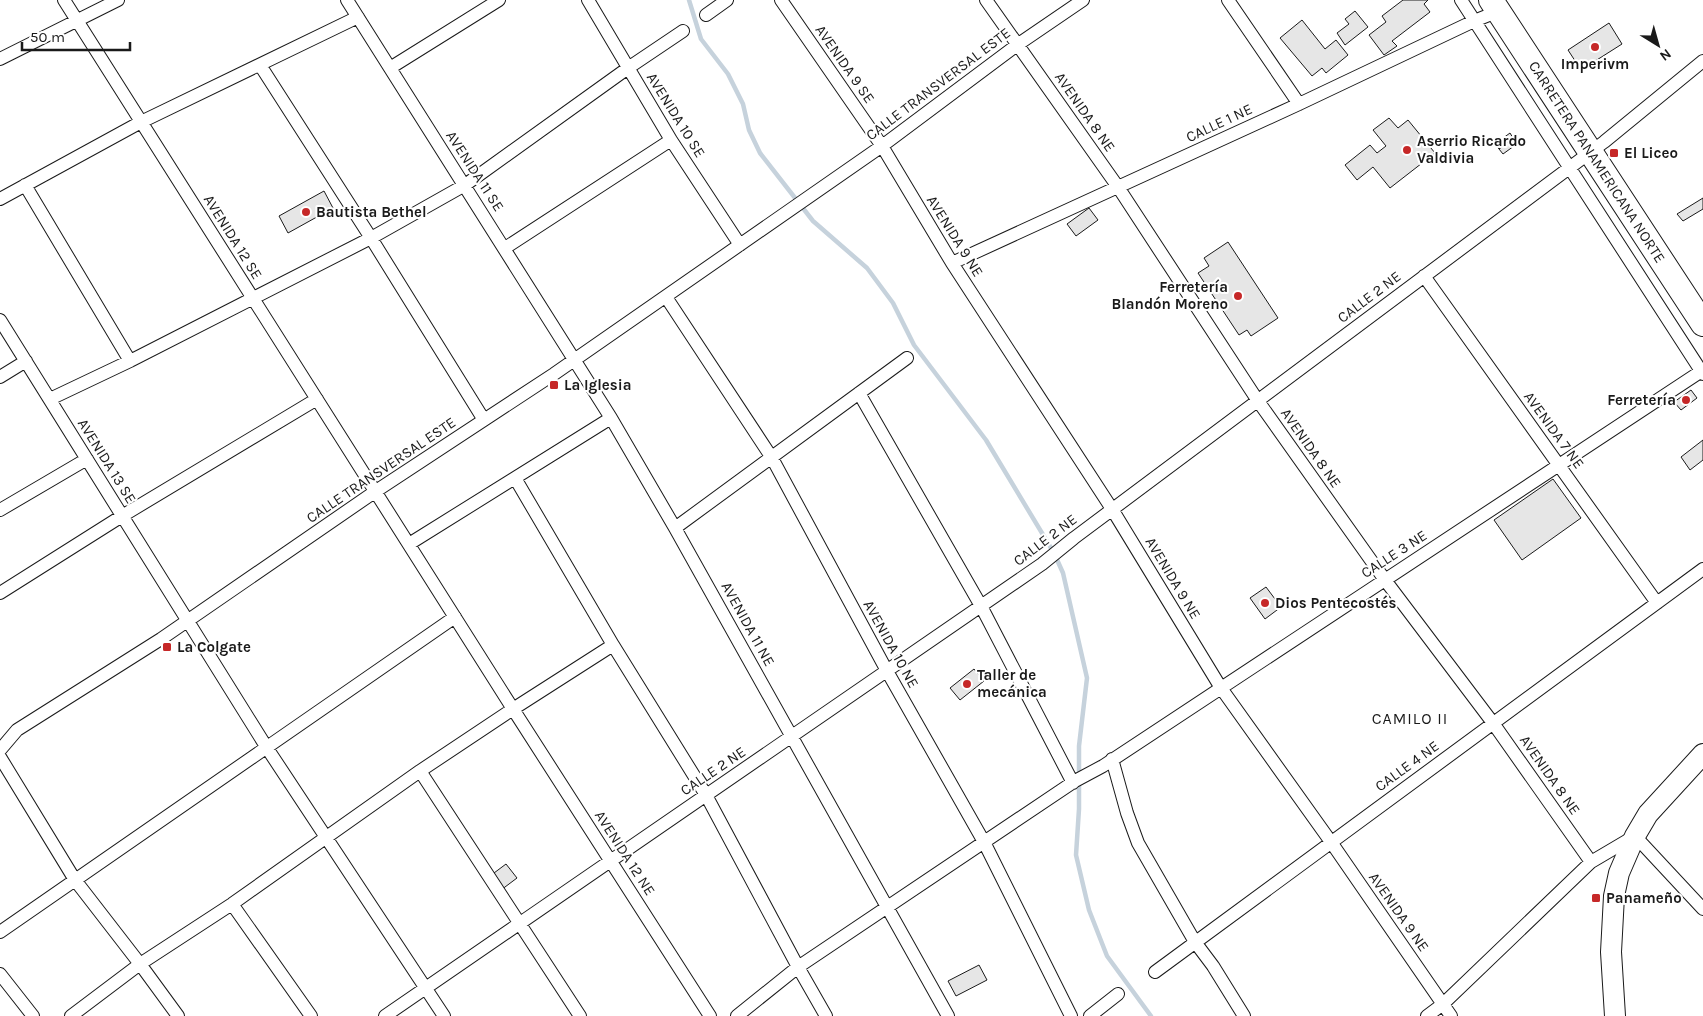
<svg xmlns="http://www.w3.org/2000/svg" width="1703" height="1016" font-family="Karla,sans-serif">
<rect width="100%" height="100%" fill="#fff"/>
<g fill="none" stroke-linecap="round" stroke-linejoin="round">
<path stroke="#c6d2dc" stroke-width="4.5" d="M689 0 701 39 728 74 743 104 749 130 760 153 813 221 867 268 893 303 914 345 986 440 1054 553 1063 573 1087 678 1079 746V809L1076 855 1089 910 1107 956 1151 1016"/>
</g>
<path fill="#e6e6e6" stroke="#1a1a1a" d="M1403 0H1428L1424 4 1430 12 1392 41 1397 46 1384 55 1369 35 1386 22 1382 16Z
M1355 11 1368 27 1345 45 1337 33 1349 24 1345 19Z
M1302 20 1325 49 1336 40 1348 55 1326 73 1322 68 1312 76 1280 38Z
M1609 23 1622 44 1581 70 1568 50Z
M1389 118 1398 128 1408 120 1435 153 1390 188 1373 167 1357 180 1345 165 1370 145 1377 153 1386 146 1373 130Z
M1510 133 1513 138 1499 149 1495 144Z
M1510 140 1514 146 1503 154 1499 149Z
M324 191 333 208 288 233 279 216Z
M1703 198V209L1683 221 1677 214Z
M1089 208 1098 220 1076 236 1067 224Z
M1228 242 1278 318 1251 336 1247 330 1239 335 1198 273 1209 266 1204 258Z
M1691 390 1697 398 1681 410 1674 402Z
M1703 440V460L1690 470 1681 457Z
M1553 479 1581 518 1522 560 1494 520Z
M1266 587 1281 607 1265 619 1250 598Z
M974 669 984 681 960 700 950 688Z
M506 864 517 878 501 890 490 876Z
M979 965 987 980 956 996 948 981Z"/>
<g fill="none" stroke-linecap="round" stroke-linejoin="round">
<defs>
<path id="street" d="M64 0 513 709 420 771 232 904 140 964 71 1016
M347 0 611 418 675 528 948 1016
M588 0 671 140 740 245
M781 0 882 146 952 263 1112 509 1221 688 1331 842 1451 1016
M986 0 1118 187 1258 401 1385 580 1493 723 1591 862
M1228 0 1299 104
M1461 0 1703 374
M706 15 727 0
M0 59 118 0
M260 65 371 238 484 420
M390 68 499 0
M25 185 130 361
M0 199 141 122 358 17
M505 248 671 140
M952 263 1299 104 1474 21 1499 11
M1424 276 1657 603
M666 297 772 458 887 671 984 842 1071 1016
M0 320 267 748 444 1016
M0 377 26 361
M859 393 981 606 1073 783
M50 399 130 361 371 238 465 185 628 68 683 31
M515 478 613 645 706 795 798 967 826 1016
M0 510 87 459
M675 528 907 358
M409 544 611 418
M0 593 122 516 317 399
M613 645 513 709 710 1016
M0 750 17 730 161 639 376 491 554 374 882 146 1017 45 1083 0
M0 757 75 880 140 964 178 1016
M1112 759 1127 813 1138 843 1195 942 1213 966 1244 1016
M420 771 580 1016
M232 904 311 1016
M0 932 455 617
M1155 972 1703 569
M0 974 33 1016
M385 1016 1042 564 1074 538 1604 142 1703 61
M737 1016 798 967 1075 781 1103 766 1703 370
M1090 1016 1118 994
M1427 1016 1443 1004 1591 862 1635 836 1703 909"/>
<path id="primary" d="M1615 1016 1611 952 1614 896 1619 873 1635 836 1648 814 1703 754"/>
<path id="highway" d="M1491 0 1703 324"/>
</defs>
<use href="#street" stroke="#1a1a1a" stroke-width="14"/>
<use href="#primary" stroke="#1a1a1a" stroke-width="22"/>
<use href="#highway" stroke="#1a1a1a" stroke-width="26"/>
<use href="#street" stroke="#fff" stroke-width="12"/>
<use href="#primary" stroke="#fff" stroke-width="20"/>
<use href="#highway" stroke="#fff" stroke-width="24"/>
</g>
<g fill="#c62828" stroke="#fff" stroke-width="2">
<circle cx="1595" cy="47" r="5"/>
<circle cx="1407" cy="150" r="5"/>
<rect x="1609" y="148" width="10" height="10" rx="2.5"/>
<circle cx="306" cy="212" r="5"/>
<circle cx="1238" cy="296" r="5"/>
<rect x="549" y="380" width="10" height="10" rx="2.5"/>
<circle cx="1686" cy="400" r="5"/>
<circle cx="1265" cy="603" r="5"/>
<rect x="162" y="642" width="10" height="10" rx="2.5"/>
<circle cx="967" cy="684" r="5"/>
<rect x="1591" y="893" width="10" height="10" rx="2.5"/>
</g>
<g text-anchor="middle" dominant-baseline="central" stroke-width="4" stroke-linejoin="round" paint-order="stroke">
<g font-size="15" fill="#1a1a1a" stroke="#fff">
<text transform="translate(845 64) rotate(55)">AVENIDA 9 SE</text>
<text transform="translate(938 84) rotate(-37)">CALLE TRANSVERSAL ESTE</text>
<text transform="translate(1085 112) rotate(55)">AVENIDA 8 NE</text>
<text transform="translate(676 115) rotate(58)">AVENIDA 10 SE</text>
<text transform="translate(1219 123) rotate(-25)">CALLE 1 NE</text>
<text transform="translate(1597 162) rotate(57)">CARRETERA PANAMERICANA NORTE</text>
<text transform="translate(475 171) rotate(57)">AVENIDA 11 SE</text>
<text transform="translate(955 236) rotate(58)">AVENIDA 9 NE</text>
<text transform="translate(233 237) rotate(58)">AVENIDA 12 SE</text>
<text transform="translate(1369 297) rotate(-37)">CALLE 2 NE</text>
<text transform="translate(1554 430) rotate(54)">AVENIDA 7 NE</text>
<text transform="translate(1311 448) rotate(55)">AVENIDA 8 NE</text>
<text transform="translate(107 461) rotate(58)">AVENIDA 13 SE</text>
<text transform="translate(381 470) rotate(-34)">CALLE TRANSVERSAL ESTE</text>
<text transform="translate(1045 540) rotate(-37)">CALLE 2 NE</text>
<text transform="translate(1394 554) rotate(-33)">CALLE 3 NE</text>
<text transform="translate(1173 578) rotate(59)">AVENIDA 9 NE</text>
<text transform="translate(748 624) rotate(61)">AVENIDA 11 NE</text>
<text transform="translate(891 644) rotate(61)">AVENIDA 10 NE</text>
<text transform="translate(1407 766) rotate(-36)">CALLE 4 NE</text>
<text transform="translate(713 771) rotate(-34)">CALLE 2 NE</text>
<text transform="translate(1550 775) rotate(55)">AVENIDA 8 NE</text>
<text transform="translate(625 853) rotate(57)">AVENIDA 12 NE</text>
<text transform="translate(1399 912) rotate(55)">AVENIDA 9 NE</text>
</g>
<g font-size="15" font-weight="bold" fill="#1a1a1a" stroke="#fff" text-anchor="start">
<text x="1595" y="64" text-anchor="middle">Imperivm</text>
<text x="1417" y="141">Aserrio Ricardo<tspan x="1417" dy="17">Valdivia</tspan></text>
<text x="1624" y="153">El Liceo</text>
<text x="316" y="212">Bautista Bethel</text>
<text x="1228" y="287" text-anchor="end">Ferretería<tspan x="1228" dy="17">Blandón Moreno</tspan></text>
<text x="564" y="385">La Iglesia</text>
<text x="1676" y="400" text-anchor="end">Ferretería</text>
<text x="1275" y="603">Dios Pentecostés</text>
<text x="177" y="647">La Colgate</text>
<text x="977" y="675">Taller de<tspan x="977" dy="17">mecánica</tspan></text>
<text x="1606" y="898">Panameño</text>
</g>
<g font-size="16" letter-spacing="1" fill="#1a1a1a" stroke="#fff">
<text x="1410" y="718">CAMILO II</text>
</g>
</g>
<g transform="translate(1658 45) rotate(143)" stroke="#ffffff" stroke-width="4" paint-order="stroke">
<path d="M0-4L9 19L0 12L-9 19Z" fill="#1a1a1a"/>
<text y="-8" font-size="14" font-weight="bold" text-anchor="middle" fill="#1a1a1a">N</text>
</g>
<path d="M22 42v8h108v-8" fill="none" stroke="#1a1a1a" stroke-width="2.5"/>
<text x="30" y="42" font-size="15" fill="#1a1a1a" stroke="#ffffff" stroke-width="4" paint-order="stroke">50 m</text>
</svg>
